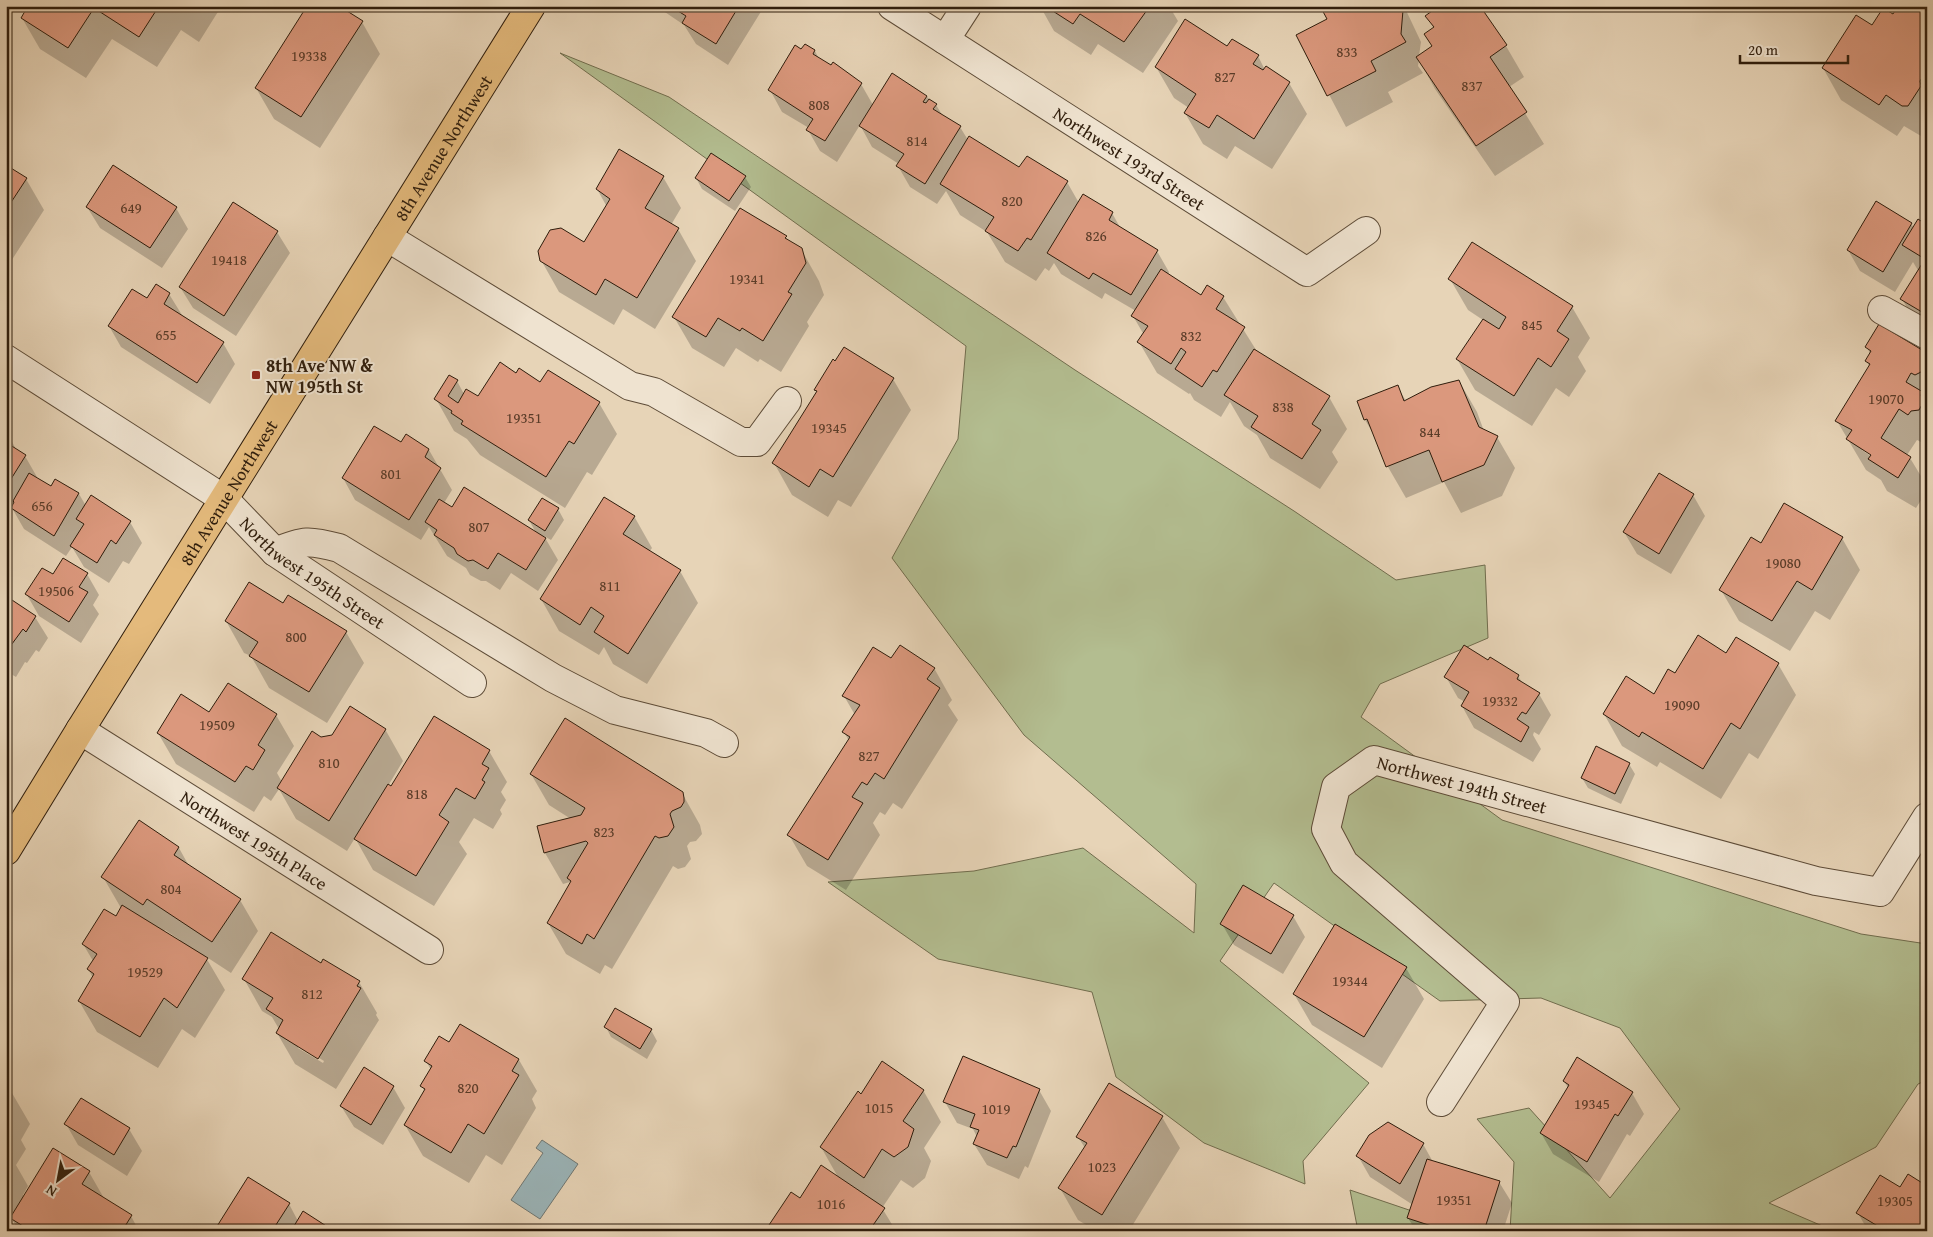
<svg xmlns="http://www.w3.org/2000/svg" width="1933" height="1237" font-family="'Gentium Book Plus',serif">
<rect width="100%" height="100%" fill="#e7d4b7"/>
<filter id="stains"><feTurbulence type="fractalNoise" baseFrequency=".004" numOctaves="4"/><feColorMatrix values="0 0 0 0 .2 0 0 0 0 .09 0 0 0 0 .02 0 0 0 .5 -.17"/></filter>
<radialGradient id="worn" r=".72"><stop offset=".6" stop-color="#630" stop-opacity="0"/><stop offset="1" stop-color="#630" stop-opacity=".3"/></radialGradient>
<path fill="#b3bd90" stroke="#716d4e" d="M560 53 669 97 1075 370 1294 511 1396 580 1485 565 1488 638 1380 684 1361 717 1502 820 1861 934 1927 944V1080L1918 1084 1876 1147 1769 1203 1834 1231H1510L1514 1162 1477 1119 1529 1108 1610 1198 1680 1109 1620 1028 1541 998 1440 1001 1274 883 1220 961 1369 1083 1303 1161 1305 1184 1204 1143 1116 1077 1092 992 938 959 828 882 974 871 1083 848 1194 933 1196 884 1024 735 892 558 958 439 966 346Z
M1350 1190 1471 1231H1358Z"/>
<path fill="#9bb5b9" stroke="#707874" d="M542 1140 578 1164 540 1219 511 1200 543 1153 536 1148Z"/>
<path fill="#0003" fill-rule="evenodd" d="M30 6H221V7L199 42 181 30 157 67 112 39 86 78 40 49 22 18Z
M337 6 362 22 380 54 320 148 274 119 256 88Z
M656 6H760L762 10 728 65 696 44 684 25Z
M1040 6H1169L1178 21 1143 73 1098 44 1091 55 1054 31Z
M1321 6H1404L1421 42 1419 56 1433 47 1434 29 1427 16 1506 46 1524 77 1509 87 1544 144 1495 176 1435 89 1419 60 1418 66 1423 73 1388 92 1393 102 1346 127 1298 35 1328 20Z
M1898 6H1927L1926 136H1921L1904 126 1897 136 1841 100 1823 68 1873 27 1893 16Z
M805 46 815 51 819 59 861 84 873 105 926 96 936 105 943 116 960 127 968 140 1020 169 1067 182 1079 203 1112 213 1121 229 1157 251 1169 272 1168 275 1201 296 1223 297 1258 353 1329 397 1347 429 1332 452 1338 462 1320 489 1270 458 1257 435 1244 426 1230 402 1221 417 1194 400 1190 393 1189 394 1157 373 1139 342 1144 335 1133 316 1136 311 1105 293 1102 299 1061 274 1054 263 1049 271 1045 268 1036 281 1005 262 987 232 960 215 946 191 937 204 910 187 898 166 899 164 872 147 860 125 837 162 820 151 808 130 809 128 782 112 770 90Z
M1227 48 1258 56 1265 70 1289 83 1307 114 1272 169 1235 146 1227 159 1203 144 1185 113 1189 108 1174 98 1156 67Z
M619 151 663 177 681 208 671 225 678 229 696 261 655 329 623 309 614 325 559 292 541 260 585 243 607 207 597 189Z
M6 166 26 179 44 210 6 269Z
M745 177 751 187 735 211 702 189 696 178Z
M234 203 277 232 290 253 236 336 193 308 180 287Z
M87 207 176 208 188 229 162 268 100 228Z
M1911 224 1914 228 1927 226V335L1920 330 1902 299 1919 272 1913 262 1895 292 1860 271 1848 250Z
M786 237 788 241 801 249 819 281 824 295 807 322 809 326 781 372 760 359 758 362 736 348 724 367 692 348 674 317Z
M1450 279 1572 307 1590 338 1578 357 1586 371 1569 397 1556 388 1532 426 1475 390 1457 359 1483 320 1468 310Z
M156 285 169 294 182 315 223 343 235 364 210 404 121 347 109 326 147 300Z
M1867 347 1927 355V445L1917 440 1907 455 1910 458 1927 486V491L1916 508 1887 491 1881 480 1866 470 1837 421 1870 367 1866 361 1870 354ZM1862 447 1876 457 1875 459 1862 450Z
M517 375 599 403 617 434 592 475 587 472 565 508 480 455 467 439 454 431 436 399 457 381 464 394 478 398Z
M893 379 911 410 851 507 838 500 828 517 792 495 774 463 817 392 816 390Z
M1459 381 1477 412 1484 431 1497 437 1515 468 1502 496 1461 513 1444 482 1406 498 1388 467 1376 438 1365 420 1397 386 1406 401Z
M6 436 10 438 17 451 25 456 37 477 36 479 51 488 56 480 79 494 86 506 130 522 142 543 129 564 123 561 109 583 84 567 72 547 66 556 24 529 12 508 13 506 6 502Z
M402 444 429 450 452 490 444 503 452 509 536 533 529 520 558 509 564 520 551 540 544 536 558 560 538 591 511 573 500 590 486 581H481L470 575 466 568 447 556 429 527 421 540 355 500 343 478Z
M1693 495 1705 516 1671 574 1637 554 1624 532Z
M1785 505 1842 538 1860 570 1830 620 1815 611 1790 651 1739 621 1721 590 1761 544Z
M634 516 652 548 649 552 680 571 698 603 647 684 613 664 604 647 599 655 559 631 541 599Z
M87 574 99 595 93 605 99 614 81 643 39 616 27 595 53 576Z
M6 598 35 617 48 638 39 652 36 650 27 663 25 662 16 677 6 671Z
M226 621 346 632 364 663 327 723 269 688 251 656 244 653Z
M1727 655 1778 664 1796 695 1758 759 1749 753 1721 799 1660 762 1657 767 1622 746 1604 714 1654 696 1676 675Z
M892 660 934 668 952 700 948 705 958 720 902 809 893 803 885 815 880 812 873 823 880 835 846 890 807 866 789 835 849 741 844 732 855 715 844 696Z
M1518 676 1523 684 1539 694 1551 715 1539 735 1534 732 1533 735 1541 749 1533 762 1474 728 1462 706 1465 702 1458 698 1446 677Z
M210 714 276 715 294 746 277 773 282 782 321 738 385 729 403 761 388 786 392 787 489 751 507 782 501 792 506 800 500 810 502 814 493 829 474 818 459 842 467 854 434 906 373 870 355 838 347 851 296 819 279 789 271 801 264 796 254 812 176 764 158 733Z
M1629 764 1635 774 1621 804 1588 788 1582 778Z
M531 774 682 793 700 825 702 834 696 841 690 842 687 846 691 859 685 867 678 869 673 866 612 969 605 965 600 974 566 954 548 923 571 884 570 882 563 884 545 853 571 819 549 805Z
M179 848 189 866 240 900 258 931 231 973 205 956 225 990 195 1038 182 1029 158 1068 97 1032 79 1001 93 978 88 969 93 961 83 944 116 918 121 908 103 877ZM165 930 180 940 179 942 163 932Z
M1293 916 1305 937 1283 974 1234 945 1222 924Z
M321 964 359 982 377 1013 376 1015 379 1020 336 1089 295 1064 277 1033 279 1029 272 1017 262 1011 244 979ZM298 1045 324 1061 323 1063 298 1048Z
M1406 968 1424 999 1382 1068 1312 1025 1294 994Z
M616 1010 651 1030 657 1041 647 1059 611 1037 606 1027Z
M461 1025 519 1060 537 1091 532 1099 536 1108 502 1165 486 1155 469 1183 423 1156 405 1125 425 1092 422 1086 431 1070 426 1061 449 1044Z
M1564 1081 1632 1093 1644 1114 1630 1136 1627 1134 1599 1182 1553 1154 1541 1133 1568 1088Z
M393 1087 405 1108 383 1145 354 1127 341 1106Z
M6 1089 12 1093 30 1124 21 1140 26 1149 16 1165 28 1186 23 1195 25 1197 89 1172 105 1200 131 1216 139 1231H19L10 1216 6 1222Z
M923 1090 941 1122 924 1148 931 1161 925 1178 913 1188 901 1180 882 1208 896 1231H766L800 1199 839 1179 821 1147 862 1095Z
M1039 1090 1051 1111 1028 1168 1025 1166 1019 1179 987 1165 974 1144 977 1137 973 1129 957 1123 945 1102Z
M81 1100 129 1129 142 1151 127 1176 78 1145 66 1124Z
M1162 1117 1180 1148 1129 1231H1096L1078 1220 1060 1188 1085 1148 1078 1137Z
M1423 1144 1433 1162 1499 1182 1512 1203 1503 1231H1416L1408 1218 1413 1205 1370 1177 1358 1156Z
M1901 1188 1927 1231H1868L1858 1213Z
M289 1204 298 1221 332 1231H216Z"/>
<path fill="#db987d" stroke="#2f1d0c" d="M28 6H159L139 37 94 8 68 48 21 18Z
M307 6H339L363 21 301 117 255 88Z
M675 6H739L716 44 682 23 686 16 678 11 680 9Z
M1045 6H1150L1124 42 1080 14 1073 24Z
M1320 6H1402L1403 10 1401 34 1406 42 1371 61 1376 71 1327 96 1296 35 1327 19Z
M1439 6H1459L1461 9 1464 6H1480L1507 45 1490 57 1527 112 1476 146 1416 57 1432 46 1424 34 1434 27 1425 16Z
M1898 6H1927V70L1920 81 1921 86 1908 106H1902L1886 95 1879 105 1822 68 1856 15 1872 25 1883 8 1893 14Z
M1185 19 1227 46 1232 39 1259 55 1253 64 1263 70 1266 66 1290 82 1254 139 1217 115 1209 128 1184 113 1196 94 1155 67Z
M805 44 815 50 813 54 831 65 833 62 862 83 825 141 806 130 813 119 768 90 795 45 801 49Z
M892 73 927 96 923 102 926 103 929 99 937 104 933 109 961 126 925 184 896 166 904 154 859 126Z
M969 136 1019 167 1027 156 1068 181 1031 240 1027 238 1018 251 985 231 994 217 940 184Z
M619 149 664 176 645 208 679 228 637 298 605 279 596 295 540 261 538 251 550 230 561 228 584 242 610 199 596 189Z
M711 153 746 176 729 201 695 178Z
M6 165 27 178 6 210Z
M113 165 177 207 150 248 86 207Z
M1083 194 1113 212 1109 220 1158 250 1131 295 1093 273 1089 279 1047 253Z
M1876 201 1912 223 1883 272 1847 250Z
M233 202 278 231 224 316 179 287Z
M740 208 787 236 785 238 802 248 806 263 788 292 792 294 763 341 742 328 740 331 718 318 706 337 672 317Z
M1918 219 1927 225V315L1900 299 1925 259 1902 245Z
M1472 242 1573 306 1557 331 1569 339 1551 367 1538 358 1514 396 1456 359 1483 319 1499 329 1506 317 1448 279Z
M1161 269 1201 295 1207 285 1224 296 1216 309 1245 327 1217 372 1213 370 1202 387 1175 369 1186 352 1181 348 1171 364 1137 342 1148 326 1131 316Z
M156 284 170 293 164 304 224 342 197 383 108 326 132 289 147 298Z
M1879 324 1927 353V362L1921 372 1915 375 1911 373 1906 382 1923 392 1921 395 1924 401 1919 410 1911 411 1908 415 1899 409 1881 438 1911 457 1898 478 1868 459 1871 455 1846 439 1852 430 1835 421 1870 364 1865 361 1871 351 1865 347Z
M844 347 894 378 833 477 820 469 809 487 772 463 817 391 814 390 833 359 835 361Z
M1254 349 1330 396 1312 424 1321 430 1302 459 1251 427 1258 416 1224 395Z
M500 362 516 373 519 368 540 382 548 370 600 402 574 444 569 441 546 477 461 424 463 421 451 413 452 411 434 399 449 375 458 380 448 396 458 403 466 389 478 396Z
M1459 380 1479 427 1498 436 1484 465 1442 482 1429 450 1386 467 1367 419 1364 420 1357 401 1398 385 1404 401 1431 387Z
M374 426 401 442 406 434 429 449 425 457 441 468 409 520 342 478Z
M6 435 11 437 7 443 26 455 6 487Z
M29 473 51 486 55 479 79 493 54 536 11 508 14 502 13 501Z
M1659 473 1694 494 1659 554 1623 532Z
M464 487 546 538 526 570 498 553 488 569 473 560 468 561 457 554 454 548 434 535 437 530 425 522 439 499 452 507Z
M91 495 131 521 116 544 111 540 97 563 70 546 84 524 76 519Z
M604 497 635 516 623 534 681 570 628 654 594 632 604 616 591 607 580 625 540 599Z
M542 498 559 508 545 531 528 520Z
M1784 503 1843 537 1812 590 1797 581 1772 621 1719 590 1751 537 1761 543Z
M63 558 88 573 79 587 88 592 69 622 25 594 42 568 53 574Z
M249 582 283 603 288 595 347 631 309 692 249 656 258 642 225 621Z
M6 596 36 616 26 632 23 629 6 652Z
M1698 635 1726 653 1736 637 1779 663 1740 729 1731 723 1703 769 1642 732 1639 737 1603 714 1626 676 1654 694 1668 669 1675 673Z
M900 645 935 668 927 679 940 688 884 779 875 773 867 785 862 782 852 797 863 803 828 860 787 835 850 737 842 732 860 705 842 696 873 647 891 658Z
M1464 645 1488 660 1490 657 1519 675 1517 679 1540 693 1526 714 1522 712 1517 719 1529 727 1521 742 1461 706 1469 692 1444 677Z
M228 683 277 714 258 745 265 750 253 770 246 766 235 782 157 733 181 694 209 712Z
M350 706 386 729 329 821 277 788 312 731 321 737 332 735Z
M434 716 490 750 482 764 489 768 482 780 485 782 475 799 456 788 439 815 449 822 416 876 354 839 388 784 391 786Z
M565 718 683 792 684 798V802L681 807 672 811 670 814 674 827 668 836 659 838 655 836 594 939 587 934 582 944 547 923 571 881 567 878 588 843 586 841 544 853 537 826 581 815 585 808 530 774Z
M1596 746 1630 763 1615 794 1581 778Z
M139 820 179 847 174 855 241 899 212 942 147 899 143 905 101 877Z
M1243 885 1294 915 1271 954 1220 924Z
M122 905 208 958 177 1008 164 998 140 1037 78 1001 94 974 87 969 97 954 82 944 104 909 116 916Z
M1335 924 1407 967 1364 1037 1293 994Z
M271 932 321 963 323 959 360 981 357 986 361 988 318 1059 276 1033 283 1020 266 1009 273 998 242 979Z
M615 1008 652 1029 640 1049 604 1027Z
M460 1024 519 1059 512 1071 519 1075 484 1134 468 1124 451 1153 404 1125 425 1089 420 1086 432 1066 424 1061 439 1036 449 1042Z
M963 1056 1040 1089 1016 1147 1013 1146 1007 1158 973 1144 979 1130 970 1127 975 1114 943 1102Z
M1577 1057 1633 1092 1618 1116 1615 1114 1587 1162 1540 1133 1569 1085 1563 1081Z
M882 1061 924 1090 903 1121 914 1129 908 1147 894 1157 882 1149 864 1178 820 1147 858 1091 861 1094Z
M364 1067 394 1086 371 1125 340 1106Z
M1109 1083 1163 1116 1102 1215 1058 1188 1087 1143 1076 1137Z
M81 1098 130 1128 114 1155 64 1124Z
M1388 1122 1424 1143 1400 1184 1356 1156 1369 1135Z
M53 1148 90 1171 82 1184 132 1215 122 1231H31L10 1218Z
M1427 1159 1500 1181 1484 1231H1447L1407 1218Z
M821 1165 885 1208 869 1231H765L791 1192 800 1198Z
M1908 1174 1927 1186V1231H1886L1856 1213 1880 1175 1900 1187Z
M248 1177 290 1203 272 1231H214Z
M303 1211 334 1231H291Z"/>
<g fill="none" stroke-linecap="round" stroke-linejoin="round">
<defs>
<g id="minor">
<path id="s1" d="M892 6 1307 272 1366 231"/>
<path d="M945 40 967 6"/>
<path d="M387 237 630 386 654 392 741 442H757L787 401"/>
<path d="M1882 310 1927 335"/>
<path id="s2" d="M6 359 224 499 275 552 472 683"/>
<path d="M275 552C304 540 309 540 339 548L553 678 615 710 706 733 724 743"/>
<path id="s3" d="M80 730 429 950"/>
<path id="s4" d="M1441 1102 1505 1002 1344 863 1326 829 1336 787 1374 760 1816 881 1880 892 1927 817"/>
</g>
<g id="major">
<path id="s5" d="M6 851 80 730 531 6"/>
</g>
</defs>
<use href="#minor" stroke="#5d4b37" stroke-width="30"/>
<use href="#major" stroke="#2f1d0c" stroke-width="30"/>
<use href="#minor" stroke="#efe3d0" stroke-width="28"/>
<use href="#major" stroke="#e4ba7c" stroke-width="28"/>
</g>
<rect fill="#8f2418" stroke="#efe3d0" stroke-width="2" x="251" y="370" width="10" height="10" rx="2.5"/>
<g text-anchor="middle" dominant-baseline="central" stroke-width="4" stroke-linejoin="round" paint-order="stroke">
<g font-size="15" fill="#5a3c28">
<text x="1347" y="51">833</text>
<text x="309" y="55">19338</text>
<text x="1225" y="76">827</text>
<text x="1472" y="85">837</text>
<text x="819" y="104">808</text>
<text x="917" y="140">814</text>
<text x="1012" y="200">820</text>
<text x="131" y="207">649</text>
<text x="1096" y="235">826</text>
<text x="229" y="259">19418</text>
<text x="747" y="278">19341</text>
<text x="1532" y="324">845</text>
<text x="166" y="334">655</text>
<text x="1191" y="335">832</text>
<text x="1886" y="398">19070</text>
<text x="1283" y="406">838</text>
<text x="524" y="417">19351</text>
<text x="829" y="427">19345</text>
<text x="1430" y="431">844</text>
<text x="391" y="473">801</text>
<text x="42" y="505">656</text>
<text x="479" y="526">807</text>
<text x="1783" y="562">19080</text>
<text x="610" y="585">811</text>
<text x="56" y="590">19506</text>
<text x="296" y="636">800</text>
<text x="1500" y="700">19332</text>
<text x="1682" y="704">19090</text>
<text x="217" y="724">19509</text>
<text x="869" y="755">827</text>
<text x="329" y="762">810</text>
<text x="417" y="793">818</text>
<text x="604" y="831">823</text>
<text x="171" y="888">804</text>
<text x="145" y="971">19529</text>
<text x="1350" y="980">19344</text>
<text x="312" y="993">812</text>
<text x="468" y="1087">820</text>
<text x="1592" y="1103">19345</text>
<text x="879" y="1107">1015</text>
<text x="996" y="1108">1019</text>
<text x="1102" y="1166">1023</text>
<text x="1454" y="1199">19351</text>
<text x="1895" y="1200">19305</text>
<text x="831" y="1203">1016</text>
</g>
<g font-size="18" fill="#2f1d0c" stroke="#efe3d0">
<text stroke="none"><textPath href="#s5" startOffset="828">8th Avenue Northwest</textPath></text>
<text stroke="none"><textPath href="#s1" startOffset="282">Northwest 193rd Street</textPath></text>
<text stroke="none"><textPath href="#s5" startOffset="422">8th Avenue Northwest</textPath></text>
<text stroke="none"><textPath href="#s2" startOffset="375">Northwest 195th Street</textPath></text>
<text stroke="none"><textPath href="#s4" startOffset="551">Northwest 194th Street</textPath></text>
<text stroke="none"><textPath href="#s3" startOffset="206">Northwest 195th Place</textPath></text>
</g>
<g font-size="18" font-weight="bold" fill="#2f1d0c" stroke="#efe3d0" text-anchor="start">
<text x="266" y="365">8th Ave NW &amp;<tspan x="266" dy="21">NW 195th St</tspan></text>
</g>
</g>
<rect width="1933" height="1237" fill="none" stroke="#e7d4b7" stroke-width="25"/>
<rect x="8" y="8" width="1918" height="1222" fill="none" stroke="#2f1d0c" stroke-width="2.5"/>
<rect x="12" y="12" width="1908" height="1212" fill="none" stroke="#2f1d0c"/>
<g transform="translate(58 1180) rotate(212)" stroke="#efe3d0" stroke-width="4" paint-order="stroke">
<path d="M0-4L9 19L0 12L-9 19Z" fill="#2f1d0c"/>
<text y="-8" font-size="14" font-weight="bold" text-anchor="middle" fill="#2f1d0c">N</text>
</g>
<path d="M1740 55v8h108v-8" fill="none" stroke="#2f1d0c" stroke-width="2.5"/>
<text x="1748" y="55" font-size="15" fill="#2f1d0c" stroke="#efe3d0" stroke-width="4" paint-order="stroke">20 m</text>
<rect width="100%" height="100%" filter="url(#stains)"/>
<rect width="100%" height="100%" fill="url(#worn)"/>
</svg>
